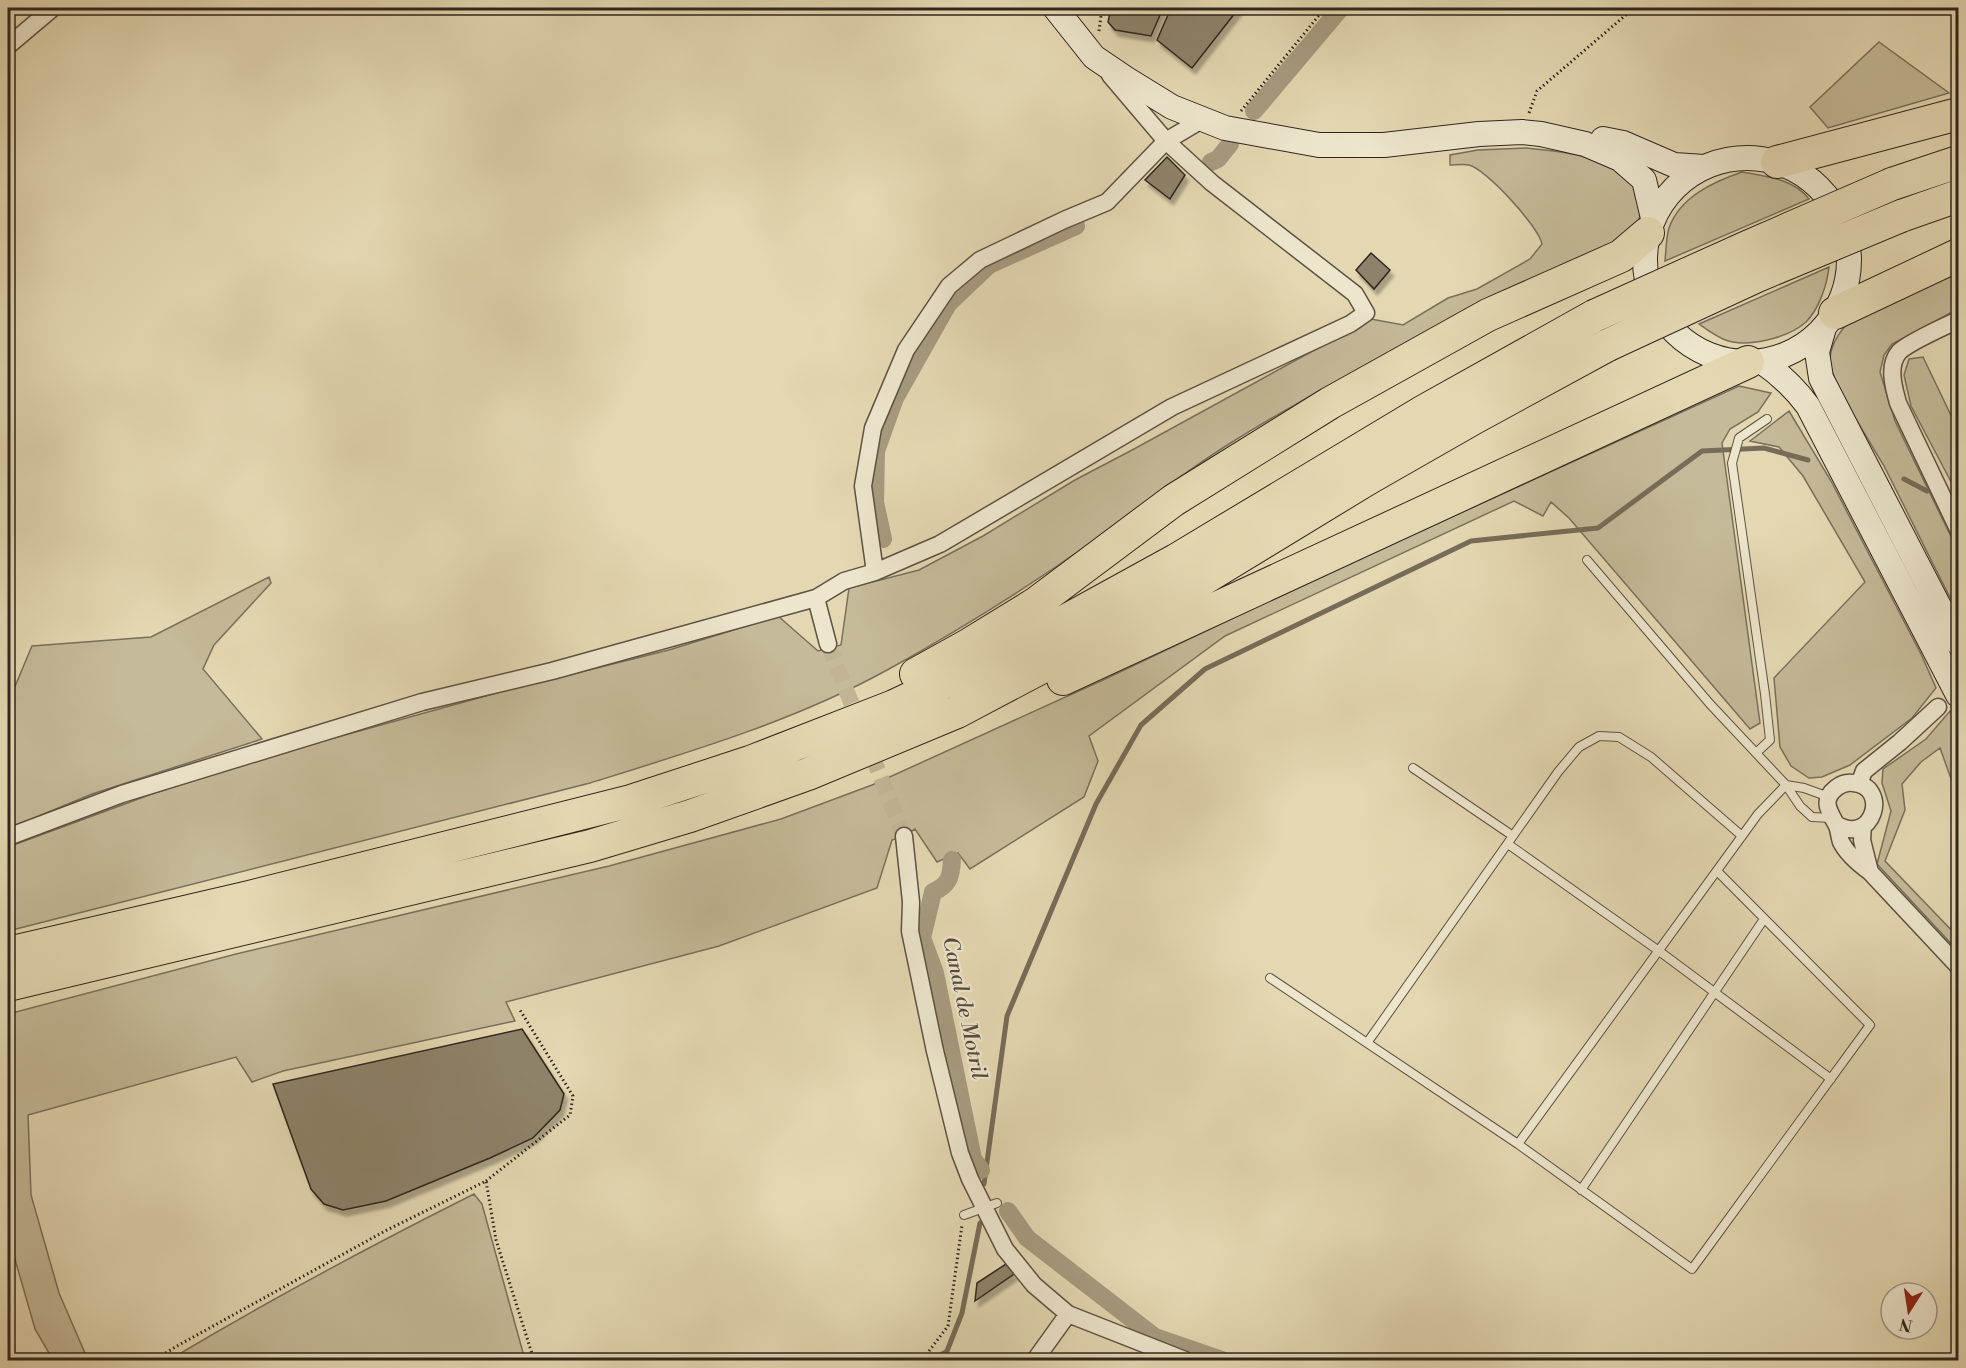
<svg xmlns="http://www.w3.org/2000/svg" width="1966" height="1368" font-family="'Libre Bodoni',serif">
<defs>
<filter id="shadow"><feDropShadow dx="3.5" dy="6" stdDeviation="1.5" flood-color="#0004"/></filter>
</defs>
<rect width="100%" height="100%" fill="#e4d8b2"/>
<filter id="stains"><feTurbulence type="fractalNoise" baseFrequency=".00333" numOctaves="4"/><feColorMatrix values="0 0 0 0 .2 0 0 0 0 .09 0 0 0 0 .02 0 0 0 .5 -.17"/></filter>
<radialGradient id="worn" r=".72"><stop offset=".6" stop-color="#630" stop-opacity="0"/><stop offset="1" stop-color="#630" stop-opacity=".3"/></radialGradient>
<path fill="#c5ba99" stroke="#7a705c" stroke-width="1.5" d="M1879 42 1949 93 1828 128 1810 107Z
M1526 148C1565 152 1635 156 1641 208 1642 218 1634 230 1630 239 1494 302 1357 364 1229 444 1181 474 1136 510 1089 544 1025 589 958 631 889 669 797 720 690 752 590 783L8 931V847L152 794 280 753 500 692 669 650 778 616 818 651 841 645 849 588 919 570 983 536 1075 480 1134 449 1371 319 1403 325 1448 298 1477 289 1530 259 1542 244C1539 227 1486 169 1469 165 1463 164 1456 165 1450 165V155L1478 150Z
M1742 172C1766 176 1794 179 1809 199L1665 261C1666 251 1666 238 1669 228 1680 197 1713 182 1742 172Z
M1829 267C1827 285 1819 309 1806 322 1788 338 1745 349 1723 339 1714 335 1706 329 1699 324Z
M1958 269V309L1892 344 1884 355 1880 372 1895 421 1958 551V613C1933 565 1909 515 1884 466 1872 445 1830 381 1830 361 1830 345 1840 331 1850 321Z
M1923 357 1958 430V495L1911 406 1904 375 1909 359Z
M1739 386 1771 393 1758 412 1730 429 1722 443 1760 723 1750 729 1569 518 1551 502 1543 516 1514 501 1225 636 1089 736 1098 761 1084 797 970 869 958 853 937 862 915 829 904 836 892 840 877 888 719 946 506 1002 515 1021 283 1071 252 1082 236 1057 28 1115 31 1195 59 1293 88 1360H53L35 1329 8 1235V1014L236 954 609 866 781 819 872 785 1103 680 1309 582Z
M1789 411 1831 481 1921 654 1936 688 1912 718 1850 765 1822 777 1809 778 1791 766 1780 747 1774 678 1865 582 1803 476 1779 447 1750 441Z
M269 577 271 583 214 645 203 669 262 739 92 794 8 829V703L32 646 151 637Z
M1950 711 1958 727V798L1940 748 1921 762 1902 784 1905 810 1885 861 1958 937V951L1877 864 1891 811 1882 783 1883 769 1926 739Z
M474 1194 482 1204 525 1360H169C268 1301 370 1246 474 1194Z"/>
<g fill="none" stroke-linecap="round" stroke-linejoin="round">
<path stroke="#776c59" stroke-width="5" d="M1904 479 1927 491
M984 1184 1007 1016 1096 804 1141 725 1205 669 1471 541 1598 528 1702 451 1764 448 1808 460
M933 1360 947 1351 962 1313 980 1223"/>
<path stroke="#a79b80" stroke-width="18" d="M1254 111 1341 8
M1211 162 1218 159 1230 144
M883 539 875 502 876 451 895 398 948 304 989 265 1076 226
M952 860C951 877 949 885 933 892L922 938 935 973 973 1159 981 1170
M1008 1211 1027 1238 1155 1337 1222 1360"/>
</g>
<path fill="#8e836b" stroke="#30261e" stroke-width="1.5" filter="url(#shadow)" d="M1111 8H1163L1151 36 1115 30 1108 22Z
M1171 8H1239L1192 68 1157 40Z
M1167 157 1185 175 1170 199 1145 180Z
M1371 253 1390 270 1374 289 1356 270Z
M522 1029 564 1094 560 1110 533 1138 490 1158 386 1201 343 1210 324 1204 311 1189 273 1084Z
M1006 1264 1014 1274 975 1301 977 1283Z"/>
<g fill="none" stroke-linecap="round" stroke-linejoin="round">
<path stroke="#c0b494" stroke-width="16" stroke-dasharray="16 8" stroke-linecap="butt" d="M828 644 904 836"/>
<defs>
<path id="lane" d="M1587 560 1710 704 1786 785 1800 806 1812 817 1831 818
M1756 753 1770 740 1765 694 1732 463 1739 438 1767 419
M1413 768 1513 836
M1786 785 1804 788 1829 797
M1508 844 1659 951 1831 1079
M1270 978 1518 1144 1758 814 1786 785
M1367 1043 1558 772 1579 747 1599 736 1619 737 1651 757 1742 836
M1518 1144 1692 1269 1870 1025 1717 871
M1581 1190 1764 919
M964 1215 997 1203"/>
<path id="street" d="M8 46 53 8
M1958 320C1944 327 1909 342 1899 352 1887 366 1894 388 1898 403L1958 529
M875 572 940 544 1172 407 1350 324 1366 313 1355 294 1212 183 1166 141 1110 75
M816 598 828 644
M1859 784 1864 771 1900 742 1938 707
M1836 824C1873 847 1891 786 1853 783 1847 782 1841 784 1836 788 1821 800 1829 811 1836 824 1839 829 1839 836 1841 842 1847 854 1859 864 1870 872L1958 966
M1863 826 1862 840 1870 872
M904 836 911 902 910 931 935 1051 960 1153 970 1179 1005 1249 1034 1285 1068 1314 1185 1360
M8 837 122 794 422 702 552 671 816 598 844 581 875 572 863 486 873 428 906 350 949 286 980 260 1064 220 1107 202 1166 141 1203 119
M1035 1360 1068 1314"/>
<path id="secondary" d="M1055 8 1094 57 1125 78 1172 107 1225 128 1319 145H1384L1479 134 1522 132 1541 134 1585 144 1620 159 1644 180 1653 218
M1603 139 1623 143 1674 165 1704 167
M1645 260a102 102 0 1 1 204 0a102 102 0 1 1-204 0Z
M1824 328 1817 352 1821 378 1958 643
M1761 361C1780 374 1794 387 1808 406L1958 695"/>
<path id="highway" d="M1777 162 1958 114
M1892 184 1958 162
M1901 216 1958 196
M1835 313 1958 255
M916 674 970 644 1035 604 1174 500 1330 403 1488 315 1621 256 1648 233
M1063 679 1748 362
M8 953 249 897 631 801 750 762 894 706 1005 654 1176 560 1424 411 1594 316
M8 985 590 846 690 816 808 774 957 712 1167 601 1369 478 1474 418 1608 345"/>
</defs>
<use href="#lane" stroke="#5d5243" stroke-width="10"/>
<use href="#street" stroke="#5d5243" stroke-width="19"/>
<use href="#secondary" stroke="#30261e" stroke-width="26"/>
<use href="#highway" stroke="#30261e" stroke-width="34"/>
<path stroke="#30261e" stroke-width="3" stroke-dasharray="1.5 3" stroke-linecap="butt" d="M1099 31 1102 8
M1241 111 1325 8
M1529 113 1537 91 1634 8
M486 1181 570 1115 573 1096 520 1010
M154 1360 177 1346 385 1231 486 1181 496 1240 534 1360
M919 1360 926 1355 948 1326 962 1225"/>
<use href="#lane" stroke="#ede6cd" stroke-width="8"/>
<use href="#street" stroke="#ede6cd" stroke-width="16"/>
<use href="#secondary" stroke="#ede6cd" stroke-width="24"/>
<use href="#highway" stroke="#e4d8b2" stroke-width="32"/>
<defs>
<path id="highway-bridge" d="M1594 316 1747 247 1892 184
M1608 345 1757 276 1901 216"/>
</defs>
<use href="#highway-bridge" stroke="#30261e" stroke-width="34" stroke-linecap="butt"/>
<use href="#highway-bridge" stroke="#e4d8b2" stroke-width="32"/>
</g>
<g text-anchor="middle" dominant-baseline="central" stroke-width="4.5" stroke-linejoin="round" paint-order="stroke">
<g font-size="21" font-style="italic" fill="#54493b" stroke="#ede6cd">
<text transform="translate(964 1008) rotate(78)">Canal de Motril</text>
</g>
</g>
<rect width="1966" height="1368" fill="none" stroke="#e4d8b2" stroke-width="30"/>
<rect x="9" y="9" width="1948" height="1350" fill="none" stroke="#30261e" stroke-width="3"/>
<rect x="15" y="15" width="1936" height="1338" fill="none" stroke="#30261e" stroke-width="1.5"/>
<g transform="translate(1909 1311) rotate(192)"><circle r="28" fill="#ede6cd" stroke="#a19987" stroke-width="1.5"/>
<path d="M0-4.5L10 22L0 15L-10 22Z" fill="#8f2418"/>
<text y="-9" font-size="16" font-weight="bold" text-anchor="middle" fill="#30261e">N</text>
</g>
<rect width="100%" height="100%" filter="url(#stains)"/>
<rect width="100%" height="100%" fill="url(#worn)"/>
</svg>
